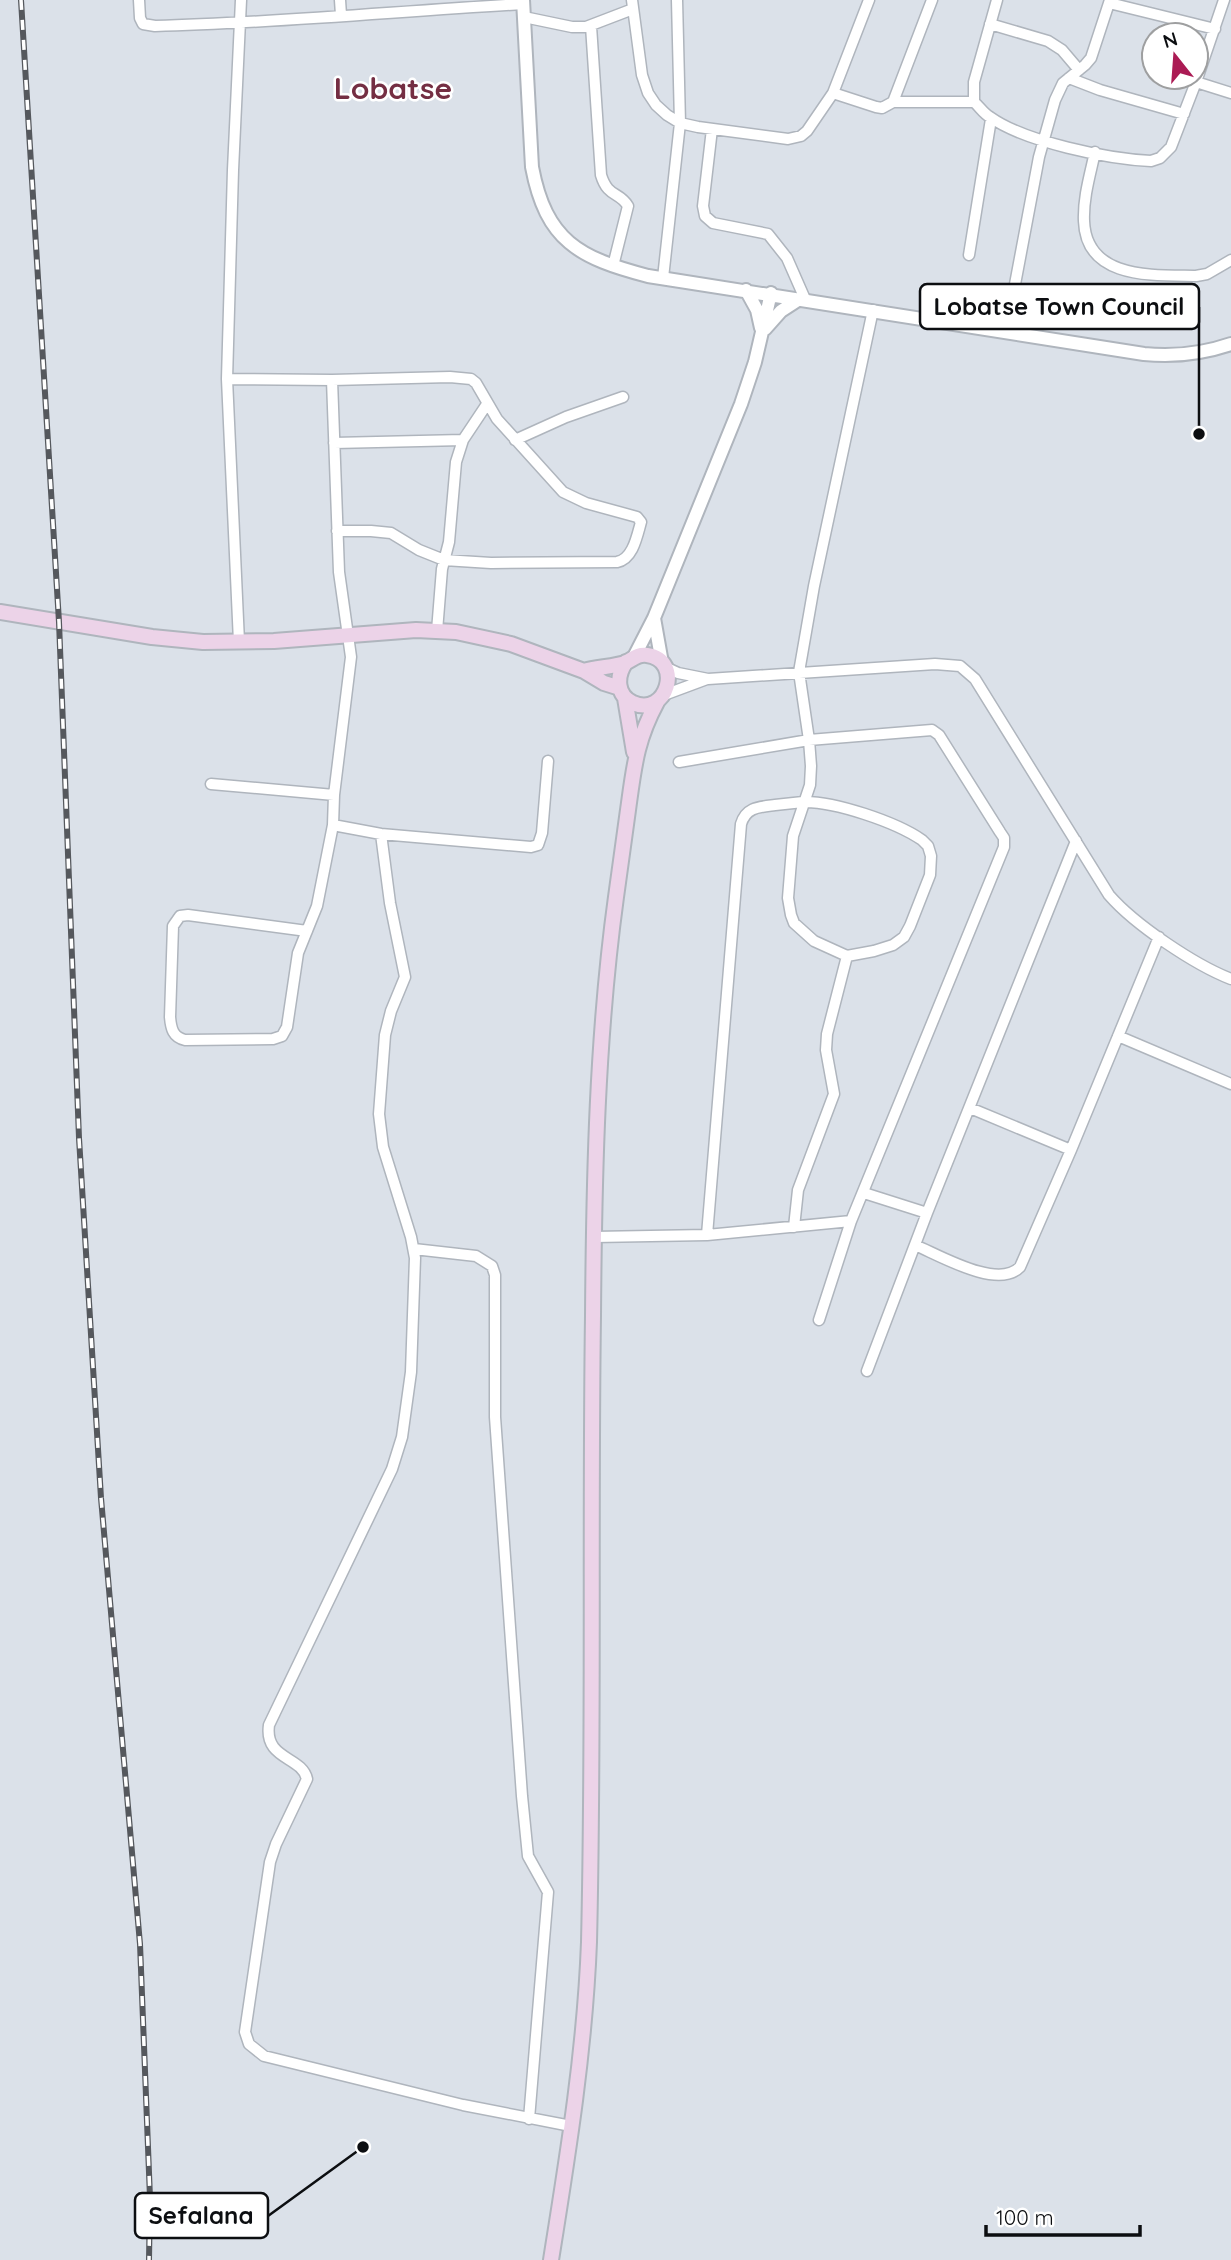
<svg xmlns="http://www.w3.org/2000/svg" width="1231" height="2260" font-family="Quicksand,sans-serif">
<rect width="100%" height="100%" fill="#dbe1e9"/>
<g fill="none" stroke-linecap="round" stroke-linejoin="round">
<defs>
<path id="minor" d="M139 0 140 18 143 24 155 26C278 23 400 11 523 4
M340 0 341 15
M632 0 642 75 648 93 656 105 667 115 680 123 698 127 788 139 801 136 807 131 833 93 869 0
M997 0 974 82V102C980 107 983 113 990 117 1025 142 1108 159 1151 161L1160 158 1171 147 1196 82 1224 0
M1109 3 1215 29
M524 17 572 27H586L633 9
M990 24 1048 41 1062 50 1079 70
M591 26 601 175C608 198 619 191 628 206L613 266
M1069 78 1100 90 1184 114
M1196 82 1231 93
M833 93 876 107 882 108 893 102 932 0
M893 102H974
M712 129 703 206 705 216 713 223 768 234 787 258 805 299
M1095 152C1090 175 1083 198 1084 221 1086 280 1154 275 1196 276L1207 274 1231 260
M969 255 991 119
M663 278 680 123 677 0
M1006 332 1039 157 1055 100 1063 83 1085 65 1091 58 1110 0
M227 379 332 380 450 377 471 379 476 383 497 419 563 492 586 503 637 517 641 522C637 536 633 559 617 562L491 563 444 560 419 550 391 533 371 531H337
M515 440 566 417 623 397
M334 443 463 440
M437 631 442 569 449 542 456 462 463 440 487 404
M239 642 227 379 233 170 241 0
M665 667 678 673 708 679 935 664 960 666 975 679 1109 895C1135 925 1195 965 1231 979
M664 695 707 679
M211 784 334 795
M333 825 381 834 531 847 538 845 542 833 548 761
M381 834 390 903 405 977 391 1011 385 1035 379 1114 383 1147 411 1237 415 1258 411 1372 402 1437 392 1469 269 1725C264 1760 302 1756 307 1779L276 1844 270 1862 245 2032 249 2044 264 2056 463 2105 571 2126
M307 931 188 915 180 916 173 926 170 1017C171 1029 173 1037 185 1040L273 1039 282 1036 287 1027 298 953 317 906 333 825 334 795 351 657 339 572 332 380
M1118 1036 1231 1084
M970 1108 1071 1150
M864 1193 927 1213
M794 1227 798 1190 834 1094 826 1050 827 1034 847 956
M707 1235 741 824C746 807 759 807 775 805 784 804 794 803 803 802 834 801 896 822 922 840L928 846 931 856 930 875 910 926 904 937 893 945 874 951 847 956 814 941 794 923 791 915 788 898 793 836 810 785 811 766 809 740 799 672 814 586 873 310
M594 1237 707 1235 851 1221 1004 847V838L1000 832 939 735 932 730 809 740 679 762
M915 1245C939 1255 998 1290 1020 1267L1071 1150 1159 937
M414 1249 476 1256 492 1266 495 1275V1417L522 1796 528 1856 548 1892 529 2119
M819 1320 851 1221
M867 1371 927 1213 1076 841"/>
<path id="tertiary" d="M523 0 532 167C546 241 579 258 648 276L1144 354C1174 357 1202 354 1231 344
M746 290 757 310 761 328
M765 329 781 311 801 298
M654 618 662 663
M634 657 654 618 741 404 755 362 771 293"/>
<path id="secondary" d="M0 612 152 637 203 642 274 641 416 630 456 632 511 644 584 671 604 683 620 688
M584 671C597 667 616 667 627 662 634 658 638 654 647 655 684 660 667 718 633 703 616 695 616 676 626 662
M625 698 634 752
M551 2260C568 2154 585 2049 589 1942 594 1734 590 1525 593 1316 594 1176 597 1035 616 897 620 868 624 839 628 810 634 767 636 741 657 702"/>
</defs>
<use href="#minor" stroke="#afb5bd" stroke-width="13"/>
<use href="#tertiary" stroke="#afb5bd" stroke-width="16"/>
<use href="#secondary" stroke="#afb5bd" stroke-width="18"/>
<use href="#minor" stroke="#fff" stroke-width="10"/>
<use href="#tertiary" stroke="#fff" stroke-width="12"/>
<use href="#secondary" stroke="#ecd3e8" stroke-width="14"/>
<defs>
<path id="rail" d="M21 0 59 622 79 1138 101 1498 140 1944 150 2198 149 2260"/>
</defs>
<use href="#rail" stroke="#55585d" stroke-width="6"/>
<use href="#rail" stroke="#fff" stroke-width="3.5" stroke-dasharray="10" stroke-linecap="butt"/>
</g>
<g text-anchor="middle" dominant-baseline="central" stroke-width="5" stroke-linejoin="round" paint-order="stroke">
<g font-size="30" font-weight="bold" fill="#742e43" stroke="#fff">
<text x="393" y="88">Lobatse</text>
</g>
</g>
<path fill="none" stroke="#0c0e11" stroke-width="2.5" d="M1199 434L1199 307M363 2147L268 2216"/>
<g fill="#0c0e11" stroke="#fff" stroke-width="2.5">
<circle cx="1199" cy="434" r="7"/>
<circle cx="363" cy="2147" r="7"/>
</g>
<g fill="#fff" stroke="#0c0e11" stroke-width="2.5">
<rect x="920" y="284" width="279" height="45" rx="7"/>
<rect x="135" y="2193" width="133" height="45" rx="7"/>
</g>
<g font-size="24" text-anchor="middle" font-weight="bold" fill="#0c0e11">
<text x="1059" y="315">Lobatse Town Council</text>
<text x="201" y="2224">Sefalana</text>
</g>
<g transform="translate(1175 56) rotate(343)"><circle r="33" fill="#ffffff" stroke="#9e9fa0" stroke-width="2"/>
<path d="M0-5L12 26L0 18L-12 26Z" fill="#ab1b54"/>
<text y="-10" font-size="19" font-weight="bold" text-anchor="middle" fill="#0c0e11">N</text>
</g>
<path d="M986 2225v10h154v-10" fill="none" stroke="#0c0e11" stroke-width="3.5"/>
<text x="996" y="2225" font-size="21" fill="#0c0e11" stroke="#ffffff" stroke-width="5" paint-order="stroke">100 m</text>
</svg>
